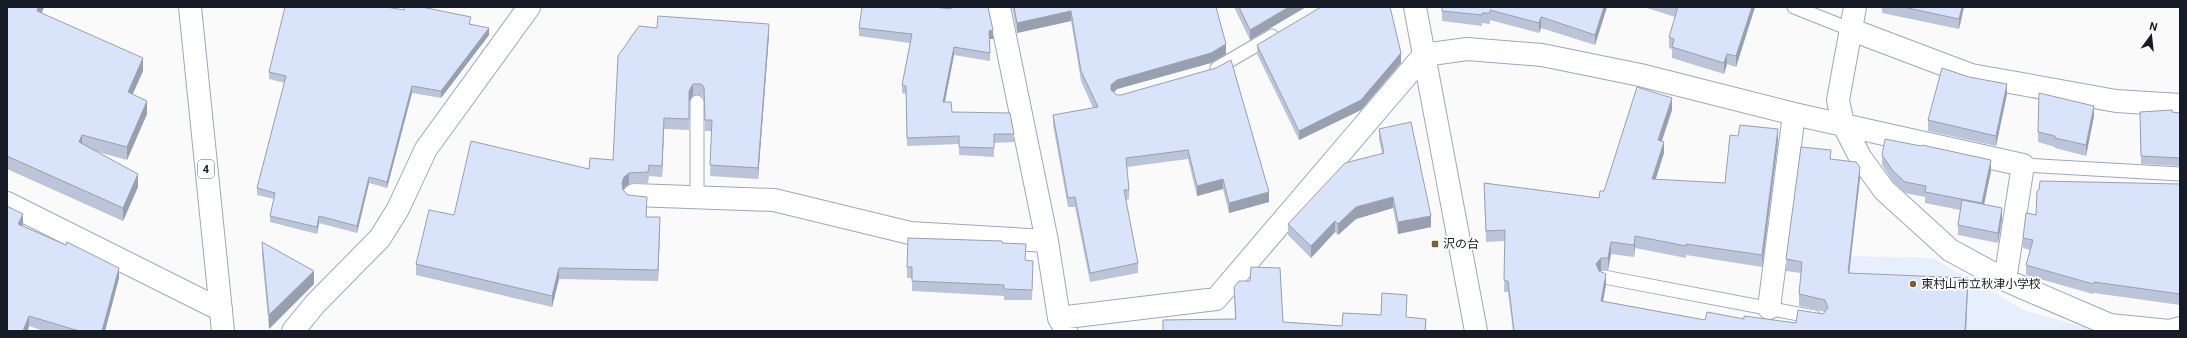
<svg xmlns="http://www.w3.org/2000/svg" width="2187" height="338" font-family="Roboto,'Noto Sans JP',sans-serif">
<rect width="100%" height="100%" fill="#fafafa"/>
<path fill="#e7eefc" d="M1848 256 1933 258 2024 310 2097 331H1847Z"/>
<g fill="none" stroke-linecap="round" stroke-linejoin="round">
<defs>
<path id="lane" d="M1794 7 1852 30
M1217 68 1272 36
M2023 165 2180 174
M697 198V102
M1604 277 1814 317"/>
<path id="street" d="M999 7 1047 241 1059 318 1066 330
M1855 7 1838 100 1843 124 1860 157 1884 190 1950 250 2005 280 2110 325 2169 331 2180 328
M1852 30 1971 75 2116 101 2180 105
M634 195 774 200 910 233 1047 241
M7 203 221 310
M1769 308 1794 114
M1059 318 1216 299 1424 55 1467 49 1542 55 1640 75 1794 114 2023 165 2005 280
M293 331 315 304 380 238 398 209 426 149 529 7"/>
<path id="secondary" d="M1415 7 1476 331"/>
<path id="primary" d="M190 7 223 331"/>
</defs>
<use href="#lane" stroke="#9ba8c2" stroke-width="15"/>
<use href="#street" stroke="#9ba8c2" stroke-width="24"/>
<use href="#secondary" stroke="#9ba8c2" stroke-width="24"/>
<use href="#primary" stroke="#9ba8c2" stroke-width="24"/>
<use href="#lane" stroke="#fff" stroke-width="13"/>
<use href="#street" stroke="#fff" stroke-width="22"/>
<use href="#secondary" stroke="#fff" stroke-width="22"/>
<use href="#primary" stroke="#fff" stroke-width="22"/>
</g>
<path fill="#bbc4d8" d="M7 7H44L42 13 143 71 132 94 147 114 127 160 98 152 138 187 123 221 7 169Z
M950 7H988L993 39H990V61L954 55 945 102 952 112 1014 134V142L994 143V157L959 155V144L907 146 906 94 902 93V85L910 43 859 36V28L950 9Z
M1012 7H1218L1216 8 1226 54 1211 63 1117 89 1114 92 1117 95 1269 202 1229 213 1223 189 1197 196 1188 159 1127 167 1129 190V199L1126 200 1138 263V273L1090 282 1075 207H1068L1053 125V115L1093 108 1081 81 1071 21 1017 33Z
M1234 7H1306L1250 40Z
M1607 7 1595 45 1541 28 1539 33 1490 20V24L1482 23V26L1442 21V11Z
M1644 7H1755L1736 67 1727 64 1724 74 1672 58V49L1669 48V37L1675 17Z
M1882 7H1964L1959 29 1882 13Z
M471 24 489 35 441 98 412 93 387 188 369 183 357 233 319 223 317 234 270 222V216L274 199 257 195V188L285 83 269 79V72Z
M657 28 769 35 758 179 710 176 712 131H705L704 98 701 95H693L689 102V130L664 129 662 177 649 176 648 183 629 184 624 188 623 190 628 195 647 208 646 217 660 228 658 281 559 279 552 307 416 275V264L454 215 613 160Z
M1257 45 1401 63 1361 110 1299 140 1257 54Z
M2007 94 1996 146 1928 131V120Z
M1672 110 1662 141 1664 153 1655 180 1725 183 1778 141 1762 267 1686 255V258L1635 248 1634 257 1611 254 1608 270H1601L1600 272 1606 285 1603 301 1705 320 1744 319 1796 323 1823 314 1825 312 1799 306V294L1801 273 1786 271V259L1831 159 1860 178 1849 273 1968 289 1966 331H1513L1508 292H1504L1505 241 1486 242 1484 183 1599 198Z
M2140 112 2180 113V166L2141 164Z
M2094 116 2086 156 2055 148V147L2038 142V132Z
M1379 129 1431 227 1398 234 1393 208 1356 219 1338 235 1335 232 1311 258 1288 235V224L1382 153 1379 140Z
M1882 155 1991 171 1984 204 2002 219 1998 243 1958 235V225L1960 210 1925 203V197L1905 193 1893 182 1882 165Z
M2180 184V305L2094 293 2093 294 2026 275V265L2030 250 2023 248V238L2036 215Z
M7 206 23 225 22 226 119 278 105 331H44L29 326Z
M262 242 314 284 269 329 262 256Z
M1002 243 1026 260 1033 271 1032 300H1004V296L912 291V278H907V267Z
M1251 267 1280 268 1283 322 1342 326 1343 313 1381 315 1382 293 1407 295 1406 317 1426 319V331H1163V320L1235 319 1234 287 1239 281H1250Z"/>
<path fill="#98a0b0" d="M38 7H44L37 23V11Z
M1289 7H1306L1250 40V30Z
M1604 7H1607L1595 45V35Z
M1752 7H1755L1736 67V56Z
M1962 7H1964L1959 29V19Z
M1071 11V21L1017 33V23Z
M1541 17V28L1539 33V23Z
M769 24V35L758 179V168Z
M489 28V35L441 98V91Z
M993 30V39H989V31Z
M1226 44V54L1211 63 1117 89 1111 95V85L1117 80Z
M954 47V55L943 111V102Z
M1401 53V63L1361 110 1299 140V131Z
M1727 54V64L1724 74V63Z
M143 58V71L128 105V92Z
M693 84V95L689 102V91Z
M2007 84V94L1996 146V136Z
M412 86V93L387 188V182Z
M1672 98V110L1658 152V140Z
M147 101V114L127 160V147Z
M2094 106V116L2086 156V145Z
M664 118V129L662 177V166Z
M1778 129V141L1762 267V255Z
M82 135V148L79 142Z
M1664 142V153L1652 191V179Z
M1991 160V171L1982 214V203Z
M1860 167V178L1848 284V273Z
M629 173V184L624 188 622 194V183L624 177Z
M138 174V187L123 221V208Z
M369 177V183L357 233V226Z
M1223 179V189L1197 196V186Z
M1269 192V202L1229 213V203Z
M1393 197V208L1356 219 1338 235V224L1356 207Z
M2002 208V219L1998 243V233Z
M23 214V225L18 235V224Z
M319 216V223L317 234V227Z
M1431 216V227L1398 234V222Z
M660 217V228L658 281V270Z
M1335 221V232L1311 258V246Z
M1635 236V248L1634 257V245Z
M1611 242V254L1608 270V258Z
M1601 258V270L1596 276V264Z
M119 268V278L105 331H102Z
M559 268V279L552 307V296Z
M314 271V284L269 329V315Z
M1606 274V285L1601 312V301Z
M1968 278 1966 331H1965Z
M29 316V326L28 331H23Z"/>
<path fill="#d9e4fb" stroke="#98a0b0" d="M7 7H38L37 11 143 58 128 92 147 101 127 147 82 135 79 142 138 174 123 208 7 156Z
M285 7H386L404 10V7H422L471 17 469 24 489 28 441 91 412 86 387 182 369 177 357 226 319 216 317 227 270 216 275 193 257 188 286 76 269 72Z
M862 7H935L951 9V7H988L993 30 989 31 990 53 954 47 943 102H951L952 112 1010 113 1014 134H994V148L959 147V136L907 138 906 86 902 85 912 34 859 28Z
M1014 7H1216L1226 44 1211 53 1117 80 1111 85V90L1117 95H1121L1216 68 1231 60 1269 192 1229 203 1223 179 1197 186 1188 150 1126 158 1129 190H1124L1138 263 1090 273 1075 197 1068 198 1053 115 1098 107 1081 71 1071 11 1017 23Z
M1239 7H1289L1250 30Z
M1321 7H1390L1401 53 1361 100 1299 131 1257 45Z
M1442 7H1604L1595 35 1541 17 1539 23 1490 10V13H1482V15L1442 11Z
M1678 7H1752L1736 56 1727 54 1724 63 1672 47 1674 39 1669 37Z
M1903 7H1962L1959 19Z
M658 16 769 24 758 168 710 165 712 120H705L704 87 701 84H693L689 91V119L664 118 662 166 649 165 648 172 629 173 624 177 622 183 623 190 628 195 647 197 646 217H660L658 270 559 268 552 296 416 264 429 210 454 215 471 141 589 169 590 158 613 160 618 56 639 26 657 28Z
M1942 68 1969 77 2007 84 1996 136 1928 120Z
M1637 87 1672 98 1658 140 1664 142 1652 179 1725 183 1730 135 1738 136 1740 125 1778 129 1762 255 1686 244V246L1635 236 1634 245 1611 242 1608 258H1601L1596 264 1599 271 1606 274 1601 301 1705 320 1707 312 1744 319V316L1796 323 1798 310 1823 314 1828 308 1825 300 1799 294 1802 262 1786 259 1801 147 1831 150 1830 159 1856 162 1860 167 1848 273 1968 278 1965 331H1514L1508 281 1504 280 1505 230 1486 231 1484 183 1599 198 1600 191H1604Z
M2039 93 2094 106 2086 145 2055 138V136L2038 132Z
M2172 110V112L2180 113V158L2141 156 2140 112Z
M1411 122 1431 216 1398 222 1393 197 1356 207 1338 224 1335 221 1311 246 1288 224 1345 163 1384 153 1379 129Z
M1885 139 1921 146 1922 145 1991 160 1982 203 1925 192 1926 186 1905 182 1893 171 1882 155Z
M2040 181 2180 184V294L2094 282 2093 284 2026 265 2033 240 2023 238 2026 213 2036 215 2037 191 2039 190Z
M1962 200 2002 208 1998 233 1958 225Z
M7 206 23 214 18 224 66 245 67 242 119 268 102 331H79L29 316 23 331H7Z
M908 238 1002 241V243L1026 244 1025 260 1033 261 1032 290 1004 289V285L912 281V267H907Z
M262 242 314 271 269 315Z
M1251 267 1280 268 1283 322 1342 326 1343 313 1381 315 1382 293 1407 295 1406 317 1426 319 1425 331H1163V320L1236 319 1234 287 1239 281H1250Z"/>
<g fill="#796232" stroke="#fff" stroke-width="1.5">
<rect x="1431" y="240" width="8" height="8" rx="2"/>
<circle cx="1913" cy="284" r="4"/>
</g>
<g text-anchor="middle" dominant-baseline="central" stroke-width="3.5" stroke-linejoin="round" paint-order="stroke">
<rect fill="#fff" stroke="#5d5f66" stroke-width="1" x="198" y="160" width="16" height="18" rx="3"/>
<g font-size="11" font-weight="bold" fill="#171b25">
<text x="206" y="169">4</text>
</g>
<g font-size="12" fill="#171b25" stroke="#fff" text-anchor="start">
<text x="1443" y="244">沢の台</text>
<text x="1921" y="284">東村山市立秋津小学校</text>
</g>
</g>
<rect width="2187" height="338" fill="none" stroke="#171b25" stroke-width="16"/>
<g transform="translate(2151 36) rotate(15)" stroke="#ffffff" stroke-width="3" paint-order="stroke">
<path d="M0-3L7 15L0 10L-7 15Z" fill="#171b25"/>
<text y="-6" font-size="11" font-weight="bold" text-anchor="middle" fill="#171b25">N</text>
</g>
</svg>
